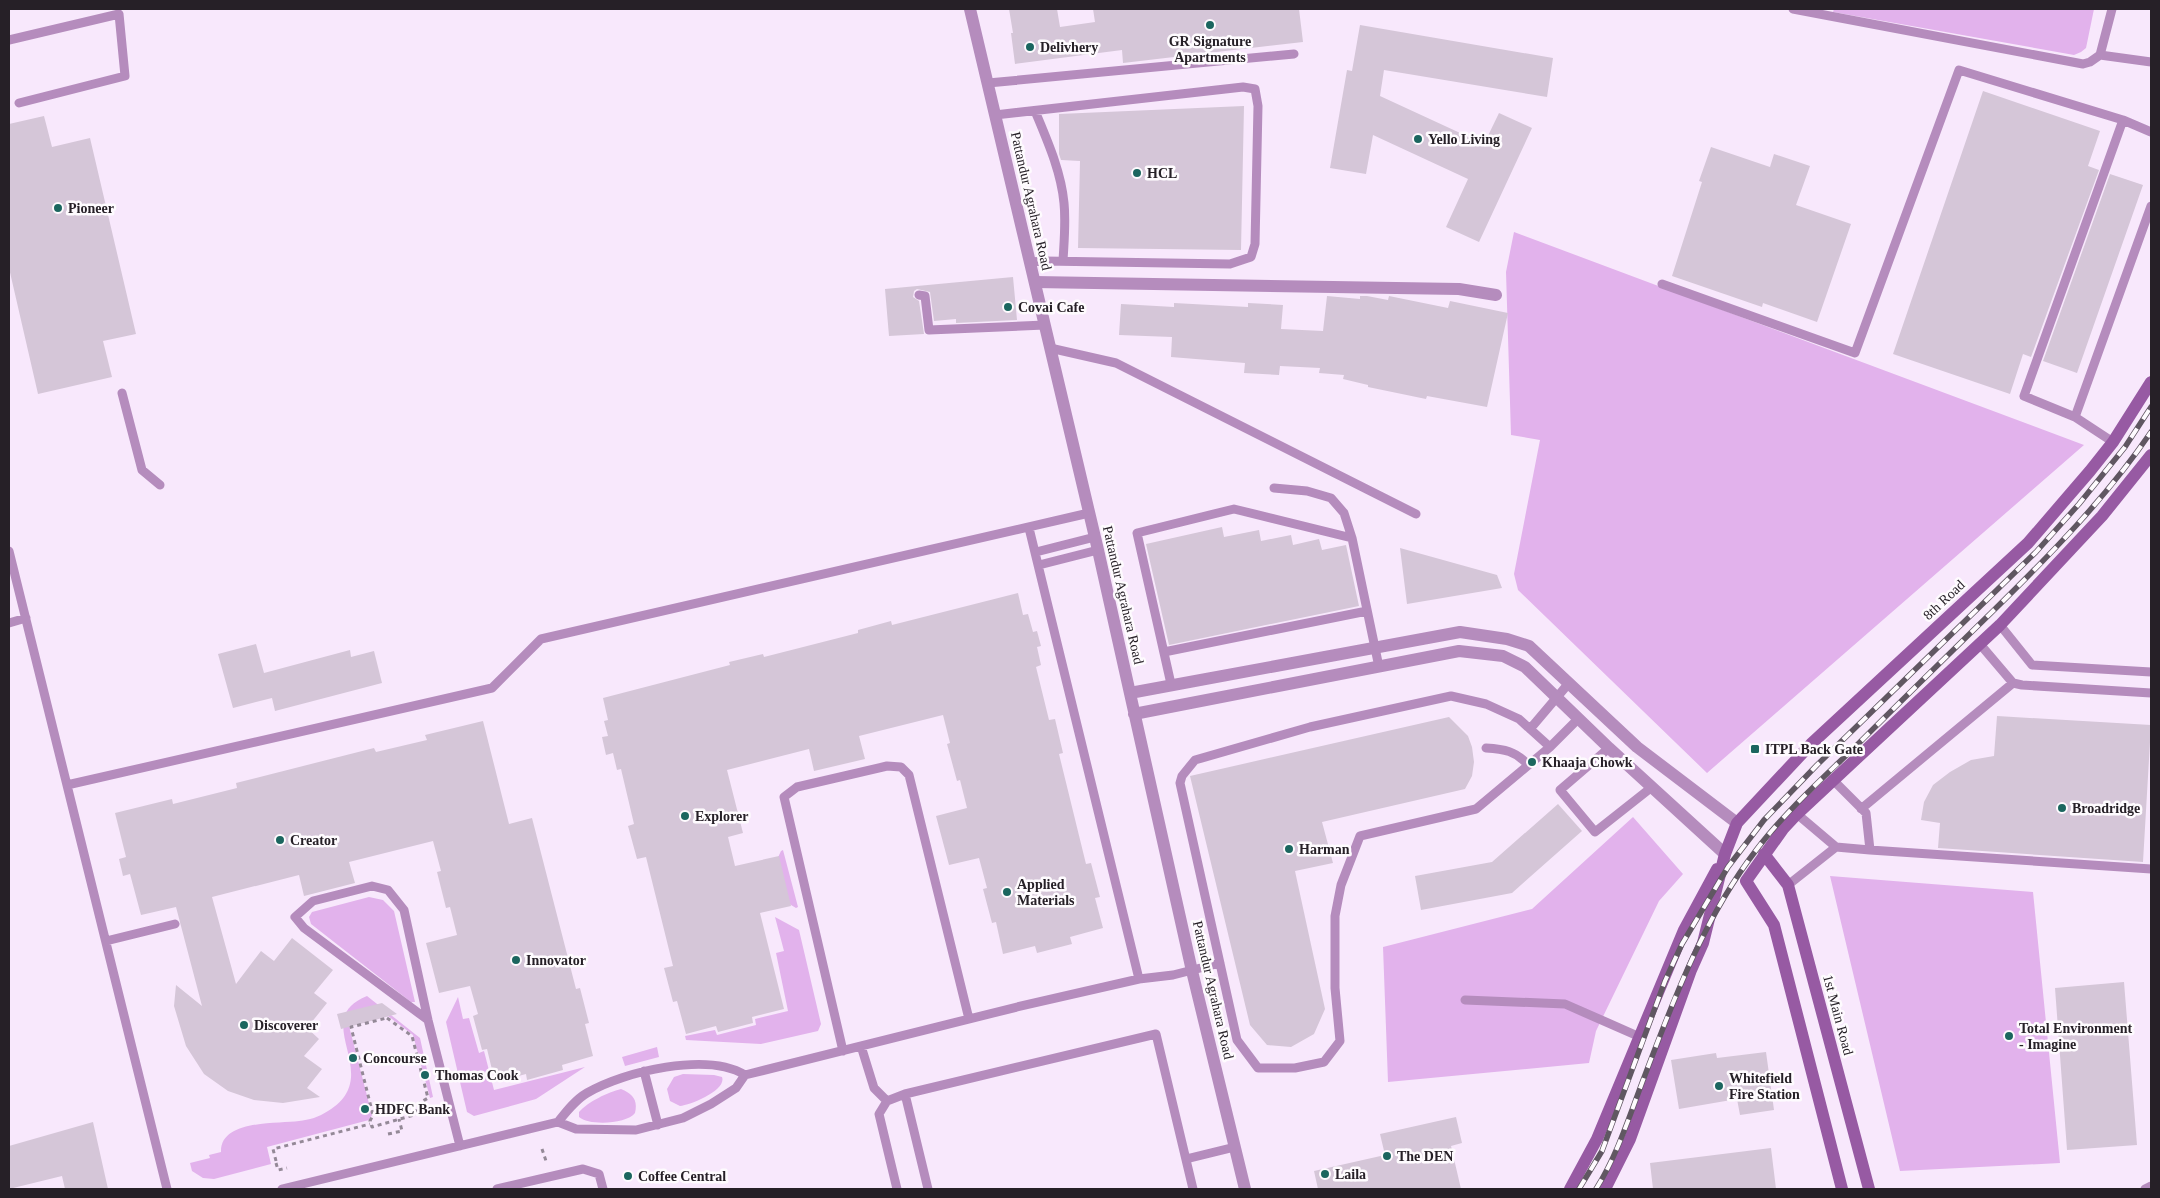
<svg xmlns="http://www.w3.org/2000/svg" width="2160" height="1198" font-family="'Times New Roman',serif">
<rect width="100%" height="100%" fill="#f8e8fc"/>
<path fill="#e2b2ec" d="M1834 9H2094L2086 48 2081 52 2074 55 1833 12Z
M1514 232 2084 445 1707 773 1518 590 1514 574 1540 440 1511 435 1506 272Z
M1633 817 1683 874 1659 901 1596 1031 1589 1063 1388 1082 1383 947 1532 909Z
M783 850 798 907 796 908 786 902 775 864 781 851Z
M1830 876 2033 892 2060 1163 1900 1171Z
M369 897 383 900 394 911 415 1002H411L311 924 309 917 312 912Z
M775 917 799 930 821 1024 818 1031 761 1044 686 1040 685 1036 715 1030 717 1035 756 1025 755 1019 788 1011 776 953 784 951Z
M367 996 420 1038 433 1097 430 1098 413 1035 388 1016 349 1026 372 1115 369 1120 267 1147 271 1164 214 1179 203 1178 192 1171 190 1163 210 1158 209 1155 221 1152C220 1119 279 1124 299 1121 309 1120 319 1117 328 1111 387 1075 307 1020 367 996Z
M458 997 463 1019 469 1018 479 1053 484 1051 494 1090 585 1067 536 1099 474 1116 467 1112 446 1022Z
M657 1047 659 1057 625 1066 622 1057Z
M683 1074 714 1075 722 1077C727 1090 691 1105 680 1106L670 1101 667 1089 674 1077Z
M621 1089C633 1094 638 1100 635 1113 627 1124 589 1126 579 1117V1112C588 1102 608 1092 621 1089Z"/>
<path fill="#d5c6d8" d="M1009 9H1057L1060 27 1095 22 1093 9H1299L1303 42 1123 63 1122 50 1015 64 1011 33H1013Z
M1360 25 1553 58 1547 97 1384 70 1380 96 1484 144 1499 113 1532 128 1479 242 1446 227 1468 179 1373 135 1366 174 1330 168 1347 70 1352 71Z
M1983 91 2100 131 2088 166 2099 170 2031 357 2023 354 2010 394 1893 354Z
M1244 106 1241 250 1078 248 1080 161 1061 160 1059 154V114Z
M44 116 52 147 90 138 136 334 103 341 112 377 38 394 9 268V124Z
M1711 147 1770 167 1774 154 1810 166 1796 205 1851 224 1817 322 1763 303 1762 307 1672 276 1702 182 1699 181Z
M2110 174 2143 185 2077 373 2043 361Z
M1013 277 1017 320 956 323V319L934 321 930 292 917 289 914 291 913 297 919 301 924 334 889 336 885 289Z
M1327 296 1360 299V296H1367L1388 300 1389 296 1448 308 1450 301 1508 313 1487 407 1427 396 1426 399 1368 387V385L1343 379 1344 375 1319 373 1320 368 1280 366 1279 375 1244 373 1245 363 1171 357 1172 337 1119 335 1121 304 1174 307V303L1248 307V303L1283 305 1281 329 1323 331Z
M1222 527 1224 537 1259 530 1261 541 1291 535 1293 545 1319 539 1322 550 1346 545 1359 606 1169 645 1146 544Z
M1400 548 1497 575 1502 588 1407 604Z
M1018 593 1023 615 1028 614 1033 632 1037 631 1041 646 1037 647 1041 665 1036 667 1049 720 1055 719 1063 753 1059 754 1086 864 1091 863 1100 897 1095 898 1103 928 1070 937 1072 944 1037 953 1035 946 1003 954 996 922 992 923 983 889 987 888 979 858 949 865 936 816 967 808 960 780 957 781 947 744 950 743 943 715 859 736 865 759 814 771 809 749 727 770 743 833 728 837 735 866 779 856 791 906 760 913 784 1009 752 1017 753 1023 718 1032 716 1026 686 1034 677 1001 673 1002 664 968 673 966 646 857 637 859 628 826 634 824 621 769 617 770 613 753 606 755 602 737 608 736 604 721 608 720 603 698 730 665 729 662 763 654 764 657 858 633V630L891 621 892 625Z
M256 644 264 673 350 650 351 657 374 651 382 683 275 711 272 698 233 708 218 654Z
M1997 716 2151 725 2143 862 1938 848 1940 823 1921 820 1924 802 1933 785 1950 772 1971 760 1994 756Z
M1449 717 1468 736 1472 747 1474 762 1472 776 1465 789 1322 822 1333 863 1295 871 1325 1009 1314 1034 1291 1047 1267 1045 1250 1025 1190 776Z
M483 721 509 824 532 818 576 989 580 988 589 1023 585 1024 593 1056 562 1065 563 1070 527 1080 526 1074 495 1082 487 1049 482 1050 473 1016 478 1014 470 986 439 993 426 943 457 935 450 907 446 908 437 872 441 871 433 841 349 862 355 883 304 896 299 875 212 897 236 984 261 951 274 961 292 938 333 970 314 993 327 1003 307 1028 319 1039 304 1056 322 1069 307 1088 320 1097 283 1103 254 1100 228 1091 204 1074 186 1046 174 1006 176 985 202 1006 176 907 141 915 130 874 123 876 119 859 126 857 115 813 172 799 173 804 237 788 236 783 374 748 376 752 427 740 425 735Z
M1558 804 1582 831 1512 893 1421 910 1415 876 1492 862Z
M2124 982 2137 1145 2067 1150 2055 988Z
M382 1003 397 1014 341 1029 337 1014Z
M1766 1052 1774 1110 1740 1115 1737 1099 1679 1109 1671 1060 1716 1053 1717 1058Z
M1456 1117 1462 1143 1451 1146 1461 1189H1318L1314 1171 1385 1155 1380 1134Z
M93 1122 108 1189H65L62 1176 9 1189V1146Z
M1771 1148 1776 1189H1653L1650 1163Z"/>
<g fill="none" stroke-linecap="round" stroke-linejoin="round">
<path stroke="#948997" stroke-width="3" stroke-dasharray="4 4" stroke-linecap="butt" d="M387 1018 412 1036 428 1098 418 1104 414 1115 372 1127 370 1121 373 1115 351 1027Z
M388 1134 402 1131 399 1119
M542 1149 547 1164
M276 1161 273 1149 370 1124
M276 1163 278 1170 287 1168"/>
<path stroke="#b58cbd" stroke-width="9" d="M1793 9 2083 64 2090 62 2100 55 2112 9
M9 40 119 14 125 76 19 103
M2100 55 2151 62
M988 83 1294 54
M1035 111C1047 140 1061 171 1064 203 1066 222 1064 242 1063 261
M995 115 1243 87 1255 89 1258 106 1255 244 1251 257 1230 264 1044 261 1030 262
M1662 284 1855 353 1959 70 2123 120 2151 132
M919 295 925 296 929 330 1045 325
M1050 348 1116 363 1416 514
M122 393 142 470 160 485
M2075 417 2024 396 2123 120
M2113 442 2075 417 2151 206
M1274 488 1307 491 1331 498 1344 513 1352 538 1379 667
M1029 528 1139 979
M9 551 167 1189
M1036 552 1095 537
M1039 565 1098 550
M9 623 26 618
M2000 625 2032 665 2151 672
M1979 643 2013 683 2022 685 2151 693
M1164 652 1367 611
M1171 684 1137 533 1234 509 1352 538
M1530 729 1569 683
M1550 747 1519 719 1486 704 1451 696 1310 727 1195 760 1182 776 1180 783 1237 1040 1258 1068H1295L1324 1062 1340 1041 1335 988V916L1341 885 1360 836 1476 809 1550 747 1578 719
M1486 748C1504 749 1516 751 1528 765
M1609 748 1560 790 1595 832 1652 787
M67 785 492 688 541 639 1089 513
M1861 809 2013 683
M1797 814 1836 847 1870 850 1866 813 1832 779
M1870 850 2151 869
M1788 885 1836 847
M106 941 175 924
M1465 1000 1565 1004 1640 1037
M428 1020 304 928 295 917 313 901 372 886 388 890 404 910 428 1020 460 1146
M861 1046 874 1088 887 1101 905 1094 1156 1034 1193 1189
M843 1051 784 797 797 787 887 766 901 767 909 775 969 1019
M644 1071 658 1125
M905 1094 928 1189
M887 1101 879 1114 897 1189
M558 1122C566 1112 575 1100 587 1093 624 1071 708 1052 745 1075
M1186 1159 1235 1147
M282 1189 558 1122 576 1129 636 1130 683 1118 711 1104 736 1088 745 1075 1017 1007 1139 979 1173 975 1220 963
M497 1189 583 1169 599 1174 603 1189
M2145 1189 2151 1186"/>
<path stroke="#b58cbd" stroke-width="12" d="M1035 282 1459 289 1496 295"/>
<path stroke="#b58cbd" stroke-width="12" d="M970 9 1098 550 1192 971 1245 1189
M1130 693 1460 632 1507 639 1529 646 1637 747 1737 823
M1134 714 1459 651 1503 656 1525 667 1609 748 1725 854"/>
<path stroke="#975aa3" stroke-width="12" d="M1764 854 1788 885 1869 1189
M1570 1189 1597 1139 1684 930 1717 869
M1605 1189 1630 1139 1691 970 1703 943 1725 854 1737 823 1811 744 2028 543 2090 471 2113 442 2151 382
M1842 1189 1774 925 1746 881 1783 829 1797 814 2000 625 2102 516 2151 455"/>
<defs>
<path id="rail" d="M1579 1189 1602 1151 1665 981 1682 944 1728 867 1764 820 1817 765 2036 552 2079 504 2125 447 2151 407
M1596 1189C1618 1154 1630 1114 1645 1075 1675 996 1705 916 1757 849 1786 811 1823 778 1857 745 1902 700 1948 655 1993 611 2050 555 2106 498 2151 432"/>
</defs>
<use href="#rail" stroke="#605762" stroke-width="5.5"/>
<use href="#rail" stroke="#fefbfe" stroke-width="4" stroke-dasharray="11" stroke-linecap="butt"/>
</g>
<g fill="#1b665f" stroke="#fefbfe" stroke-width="2">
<circle cx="1210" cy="25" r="5"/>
<circle cx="1030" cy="47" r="5"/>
<circle cx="1418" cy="139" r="5"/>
<circle cx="1137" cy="173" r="5"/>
<circle cx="58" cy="208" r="5"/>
<circle cx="1008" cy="307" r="5"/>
<rect x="1750" y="744" width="10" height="10" rx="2.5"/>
<circle cx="1532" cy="762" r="5"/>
<circle cx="2062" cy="808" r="5"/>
<circle cx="685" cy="816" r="5"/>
<circle cx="280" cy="840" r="5"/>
<circle cx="1289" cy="849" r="5"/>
<circle cx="1007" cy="892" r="5"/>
<circle cx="516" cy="960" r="5"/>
<circle cx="244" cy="1025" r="5"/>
<circle cx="2009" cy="1036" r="5"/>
<circle cx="353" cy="1058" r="5"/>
<circle cx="425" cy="1075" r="5"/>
<circle cx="1719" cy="1086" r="5"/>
<circle cx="365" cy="1109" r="5"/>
<circle cx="1387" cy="1156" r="5"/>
<circle cx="1325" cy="1174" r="5"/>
<circle cx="628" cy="1176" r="5"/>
</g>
<g text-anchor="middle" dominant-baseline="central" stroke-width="5" stroke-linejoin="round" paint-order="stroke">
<g font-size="14" font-weight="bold" fill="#262027" stroke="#fefbfe" text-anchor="start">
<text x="1210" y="41" text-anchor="middle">GR Signature<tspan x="1210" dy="16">Apartments</tspan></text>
<text x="1040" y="47">Delivhery</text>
<text x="1428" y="139">Yello Living</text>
<text x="1147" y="173">HCL</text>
<text x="68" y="208">Pioneer</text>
<text x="1018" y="307">Covai Cafe</text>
<text x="1765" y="749">ITPL Back Gate</text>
<text x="1542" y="762">Khaaja Chowk</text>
<text x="2072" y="808">Broadridge</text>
<text x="695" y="816">Explorer</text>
<text x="290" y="840">Creator</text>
<text x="1299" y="849">Harman</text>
<text x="1017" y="884">Applied<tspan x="1017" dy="16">Materials</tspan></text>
<text x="526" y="960">Innovator</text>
<text x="254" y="1025">Discoverer</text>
<text x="2019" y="1028">Total Environment<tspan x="2019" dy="16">- Imagine</tspan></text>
<text x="363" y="1058">Concourse</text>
<text x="435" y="1075">Thomas Cook</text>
<text x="1729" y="1078">Whitefield<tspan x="1729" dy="16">Fire Station</tspan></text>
<text x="375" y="1109">HDFC Bank</text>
<text x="1397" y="1156">The DEN</text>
<text x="1335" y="1174">Laila</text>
<text x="638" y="1176">Coffee Central</text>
</g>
<g font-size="14" fill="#262027" stroke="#fefbfe">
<text transform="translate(1031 201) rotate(77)">Pattandur Agrahara Road</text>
<text transform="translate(1123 595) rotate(77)">Pattandur Agrahara Road</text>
<text transform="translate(1944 600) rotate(-43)">8th Road</text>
<text transform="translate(1213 990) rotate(77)">Pattandur Agrahara Road</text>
<text transform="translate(1838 1015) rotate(75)">1st Main Road</text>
</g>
</g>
<rect width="2160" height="1198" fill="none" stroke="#262027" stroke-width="20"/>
</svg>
